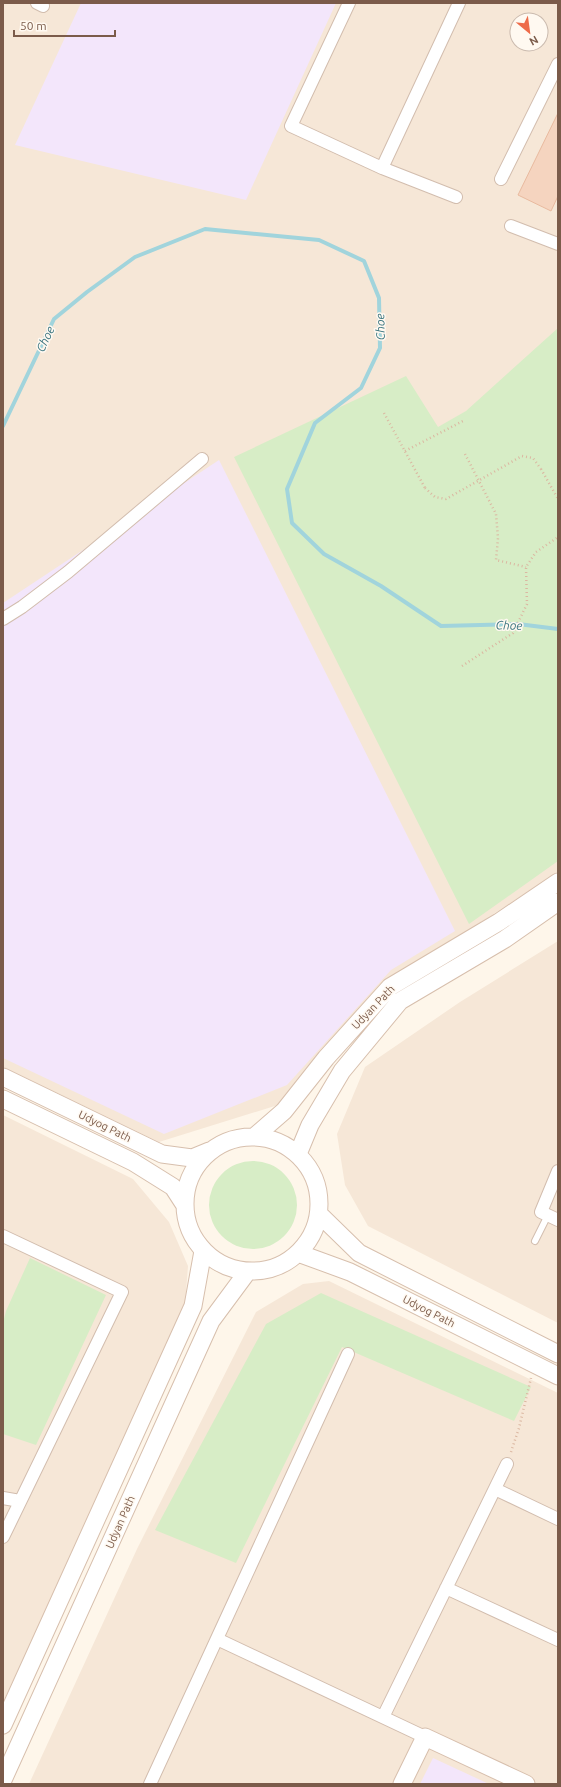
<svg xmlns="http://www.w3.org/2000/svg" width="561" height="1787" font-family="Ubuntu,sans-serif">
<rect width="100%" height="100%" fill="#fef6ea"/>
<path fill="#f6e7d7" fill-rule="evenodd" d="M3 3H558V872L447 944 278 1105 159 1142 3 1067ZM517 20H541V44H517Z
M558 941V1323L368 1226 345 1185 337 1134 365 1067 460 1002Z
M3 1115 133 1179 169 1222 188 1266 184 1318 3 1702Z
M329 1281 558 1393V1784H29L137 1549 256 1312 303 1284Z"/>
<path fill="#f3e6fb" d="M81 3H336L246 200 15 145Z
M219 460 455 931 391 970 287 1085 164 1134 3 1058V603Z
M433 1758 489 1784H420Z"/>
<path fill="#d7edc6" d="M558 328V861L469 924 234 457 406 376 438 427 466 411Z
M209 1205a44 44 0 1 1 88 0a44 44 0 1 1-88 0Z
M30 1258 106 1295 36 1445 3 1434V1323L6 1311Z
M321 1293 531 1387 514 1421 342 1347 236 1563 155 1530 266 1324Z"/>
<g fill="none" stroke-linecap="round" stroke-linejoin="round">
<path stroke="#a1d4dc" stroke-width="4" d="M3 426 54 319 87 292 135 257 205 229 319 240 364 261 379 298 380 348 361 388 315 423 287 489 292 523 324 554 381 586 441 626 518 624 558 629"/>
</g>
<path fill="#f5d4bf" stroke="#e9ba9f" d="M558 113V196L551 211 518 195Z"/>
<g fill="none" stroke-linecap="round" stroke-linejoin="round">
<defs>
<path id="lane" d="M535 1241 548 1215"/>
<path id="street" d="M37 3 43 6
M349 3 291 126 382 168 456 197
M382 168 459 3
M501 179 558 64
M511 226 558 244
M3 619 22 607 68 572 202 459
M558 1171 541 1212 558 1220
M3 1236 122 1292 3 1537
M495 1489 558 1519
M3 1498 20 1501
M446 1588 558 1640
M217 1639 425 1737
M383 1717 507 1464
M150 1784 348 1354"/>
<path id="secondary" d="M3 1077 162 1154 192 1158 209 1151
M3 1099 133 1162 173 1187 184 1204
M185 1204a67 67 0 1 1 134 0a67 67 0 1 1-134 0Z
M254 1137 284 1111 326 1058 390 987 499 922 558 882
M298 1154 310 1125 342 1071 400 1001 505 939 558 902
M319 1214 359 1253 558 1354
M298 1253 350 1272 558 1376
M3 1725 193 1306 203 1251
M3 1780 211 1321 248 1271
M402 1784 425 1737 526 1784"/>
</defs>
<use href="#lane" stroke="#d2bdae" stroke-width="8"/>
<use href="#street" stroke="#d2bdae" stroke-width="14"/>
<use href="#secondary" stroke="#d7bfad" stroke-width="19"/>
<path stroke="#dbb7a1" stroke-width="2.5" stroke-dasharray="1 3" stroke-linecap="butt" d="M384 413 425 488
M405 451 463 421
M465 454 496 514 498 538 496 560 526 567
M541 469 558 499
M462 666 513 633 527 604 526 567 536 552 558 537
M511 1452 519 1428 531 1378"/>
<use href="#lane" stroke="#fff" stroke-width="6"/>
<use href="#street" stroke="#fff" stroke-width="12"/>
<use href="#secondary" stroke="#fff" stroke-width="17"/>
<path stroke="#dbb7a1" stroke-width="2.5" stroke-dasharray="1 3" stroke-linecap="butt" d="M425 488 435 497 446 499 522 456 533 458 541 469"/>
</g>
<g text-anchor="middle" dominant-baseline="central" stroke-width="3" stroke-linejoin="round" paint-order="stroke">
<g font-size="11" fill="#7b5b4a" stroke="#fff9f1">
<text transform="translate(373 1007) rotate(-46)">Udyan Path</text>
<text transform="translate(105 1126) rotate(26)">Udyog Path</text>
<text transform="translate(429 1311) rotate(27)">Udyog Path</text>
<text transform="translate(120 1522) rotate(-66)">Udyan Path</text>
</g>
<g font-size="12" font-style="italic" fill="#3c7681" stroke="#fff9f1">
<text transform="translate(380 327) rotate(-91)">Choe</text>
<text transform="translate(45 339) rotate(-65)">Choe</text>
<text transform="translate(509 625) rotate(1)">Choe</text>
</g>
</g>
<rect width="561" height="1787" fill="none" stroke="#7b5b4a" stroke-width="8"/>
<g transform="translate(529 32) rotate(151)"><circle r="19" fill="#fff9f1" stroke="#cabaae"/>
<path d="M0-3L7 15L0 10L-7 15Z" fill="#ee6b49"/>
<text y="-6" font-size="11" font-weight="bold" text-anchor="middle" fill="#7b5b4a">N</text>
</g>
<path d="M14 30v6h101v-6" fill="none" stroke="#7b5b4a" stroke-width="2"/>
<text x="20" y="30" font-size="12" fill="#7b5b4a" stroke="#fff9f1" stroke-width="3" paint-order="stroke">50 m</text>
</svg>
